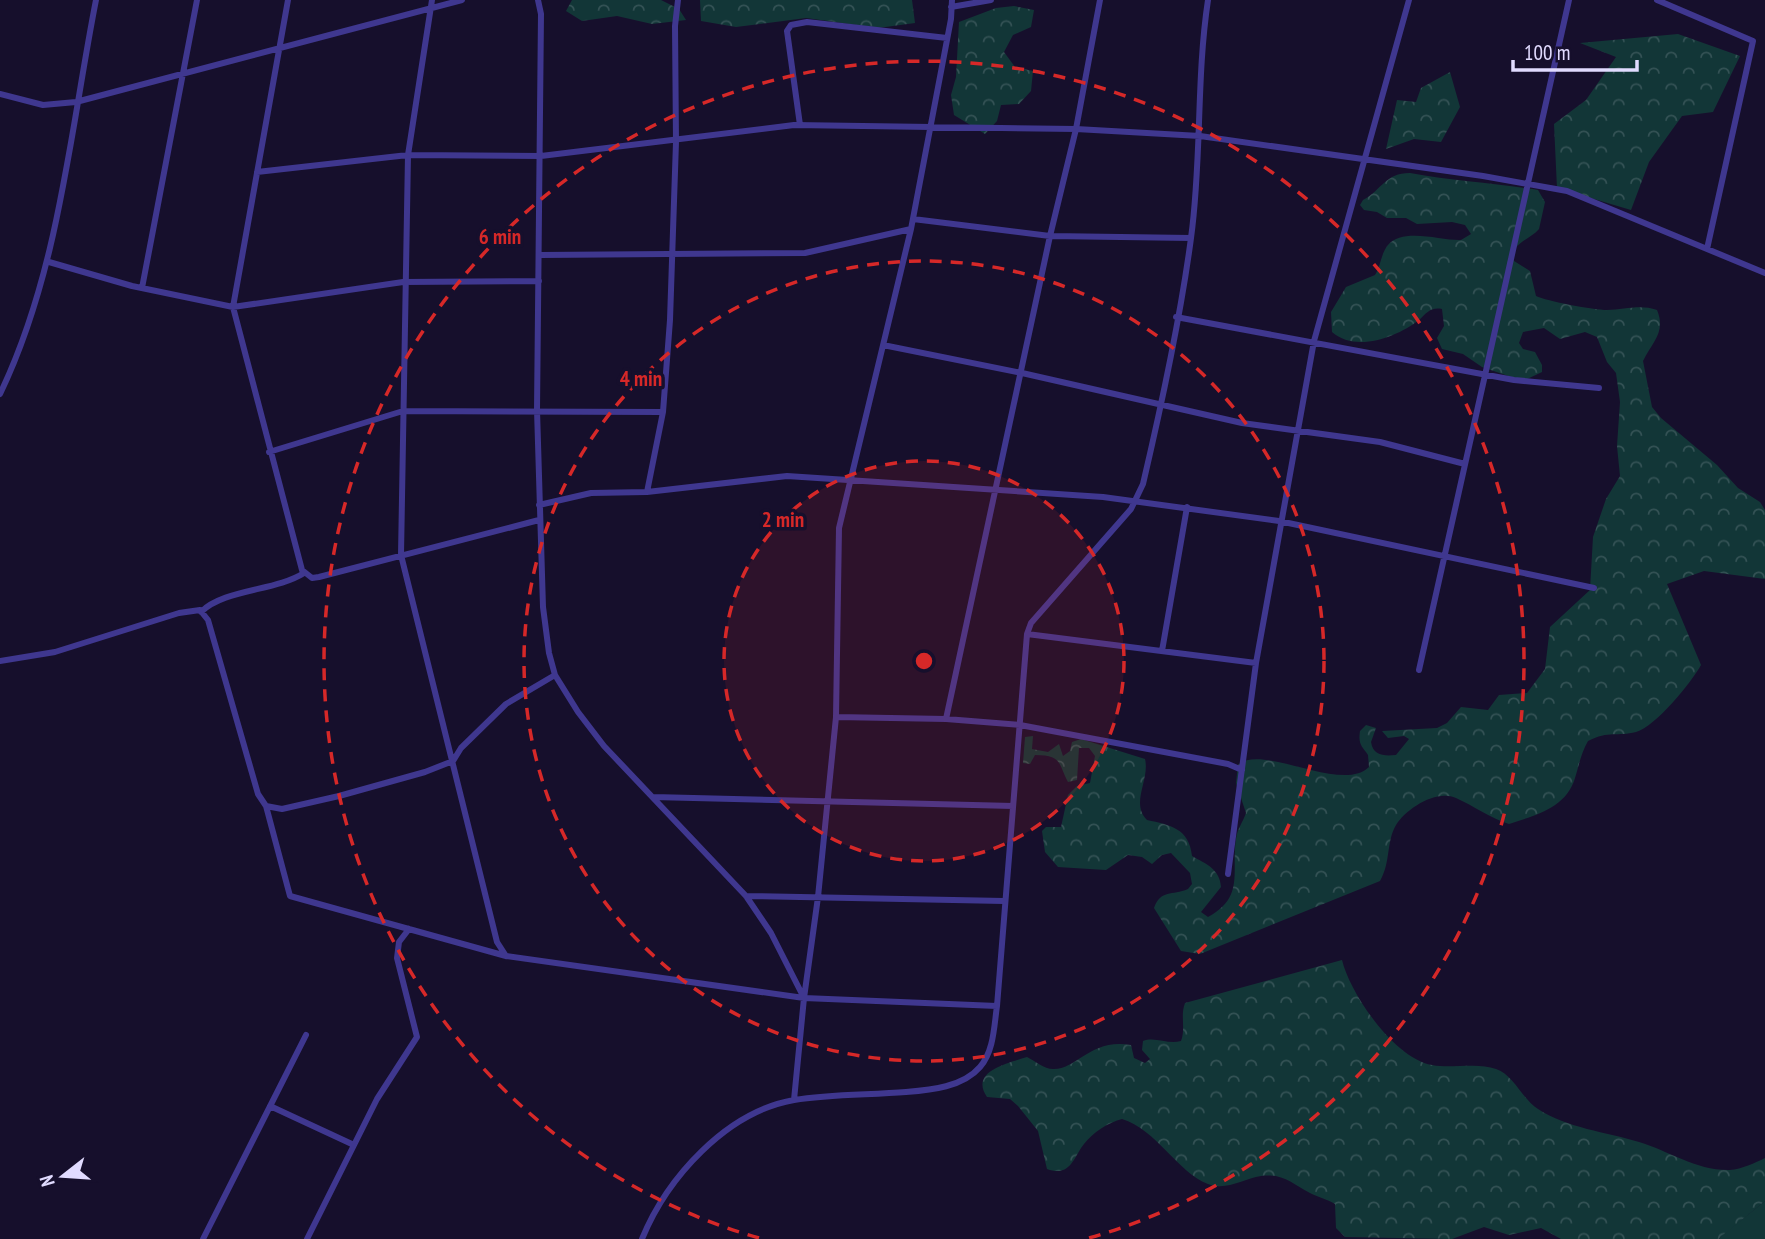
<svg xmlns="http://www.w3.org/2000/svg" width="1765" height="1239" font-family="'PT Sans Narrow',sans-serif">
<defs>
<pattern id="forest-crowns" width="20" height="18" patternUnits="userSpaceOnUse" patternTransform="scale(1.75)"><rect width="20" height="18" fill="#123637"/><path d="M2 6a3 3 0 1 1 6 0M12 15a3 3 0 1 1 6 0" fill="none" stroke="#345255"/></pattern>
</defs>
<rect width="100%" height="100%" fill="#160f2c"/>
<path fill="url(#forest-crowns)" d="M572 0H661L679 9 686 20 652 24 617 16 582 21 566 11Z
M700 0H912L915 23 878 28 806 18 736 27 701 21Z
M1014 6 1034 10 1031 27 1013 35 1004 52 1015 67 1033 71 1031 91 1019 104 1001 105 997 121 985 134 954 115 951 95 956 77 959 22 996 8Z
M1678 34 1740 56 1713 112 1682 116 1649 162 1631 210 1557 188 1554 124 1586 100 1616 57 1580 43Z
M1450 72 1460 107 1441 142 1414 139 1386 149 1397 100 1416 102 1421 88Z
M1410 173C1453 181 1496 183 1538 190L1545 202 1539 229C1529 241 1510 242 1514 261L1530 271 1536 296C1546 301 1594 310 1607 310 1625 310 1639 304 1657 310 1666 332 1653 341 1643 361L1652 407 1661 418 1717 465 1738 488 1760 502 1765 510V579L1704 571 1667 584 1701 665C1691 683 1656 726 1636 732 1617 737 1609 730 1588 741 1581 753 1579 765 1575 778 1566 808 1536 815 1509 824 1490 818 1474 806 1456 798 1436 789 1406 809 1396 825 1386 842 1391 862 1380 881L1200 954 1181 951 1154 908C1161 889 1172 896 1188 889L1192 884 1190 873 1171 853 1162 855 1152 864 1142 857 1128 855 1106 870 1058 867 1045 852 1042 831 1046 827H1061L1068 795 1077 786 1090 783 1095 756 1089 748H1079L1077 780 1068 782C1058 763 1062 755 1035 755L1030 764 1023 763 1025 737 1033 736 1032 749 1048 752 1059 744 1063 756 1070 751 1072 742 1081 739 1145 759C1150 780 1130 803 1147 820 1170 825 1189 828 1192 856 1206 864 1220 869 1221 887L1201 912 1208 917C1245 897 1231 872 1236 839 1237 829 1243 822 1246 813L1236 783 1238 765C1262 743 1342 794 1369 767L1368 755C1362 746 1358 745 1360 731L1366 725 1376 728 1371 742C1373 756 1384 756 1396 755L1409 739 1404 736 1388 738 1382 731 1437 728 1447 723 1461 707 1488 710 1499 695 1527 693 1545 669 1550 627 1590 590 1593 537 1606 499 1620 476 1617 446 1620 402 1616 373 1607 362 1597 337 1585 332 1560 339 1544 328 1523 332 1519 343 1523 349 1535 352 1542 365V372L1523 381 1482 367 1463 354 1442 349 1437 338 1444 326 1442 309C1430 307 1427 313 1419 320 1397 337 1356 353 1332 332L1331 312 1346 287 1375 275C1381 266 1381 253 1388 245 1403 227 1442 241 1461 240L1471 234 1465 225 1452 222 1417 224 1406 218H1387L1377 212 1364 210 1360 205 1363 200C1383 189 1385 173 1410 173Z
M1342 960C1350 994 1395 1059 1432 1065 1452 1069 1477 1062 1496 1069 1514 1075 1522 1099 1538 1109 1567 1128 1606 1132 1639 1142 1669 1151 1697 1171 1730 1170 1742 1169 1755 1163 1765 1158V1201L1719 1239H1561L1541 1228 1509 1235 1484 1227 1452 1239 1345 1237 1336 1228 1335 1204C1327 1199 1318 1197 1310 1193 1292 1184 1284 1173 1261 1176 1243 1179 1226 1191 1208 1184 1177 1172 1156 1129 1122 1119 1109 1122 1092 1133 1084 1144 1074 1156 1071 1178 1047 1169L1038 1131 1018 1106 1010 1099 987 1097C969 1071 1009 1063 1027 1057 1035 1061 1044 1069 1053 1069 1077 1070 1090 1038 1131 1045L1134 1058 1145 1063 1150 1059 1142 1050 1143 1041C1155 1036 1168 1045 1181 1041 1186 1028 1180 1016 1185 1003Z"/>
<path fill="#123637" d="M1765 1201V1239H1719L1724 1234Z"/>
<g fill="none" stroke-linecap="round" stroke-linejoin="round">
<path stroke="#3f378f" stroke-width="6" d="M288 0 233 307 302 570 312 578 319 577 539 520
M432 0 408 155 401 555 497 942 506 956
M538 0 541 14 537 410 543 607 549 653 555 675 578 712 604 746 746 896 771 933 804 998 794 1100
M1657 0 1753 41 1707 249
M951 7 991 0
M0 94 43 105 76 102 462 0
M800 125 787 31 791 25 807 22 947 38
M257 172 408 155 541 156 794 125 1076 129 1200 136 1483 176 1567 191 1765 273
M913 219 1050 236 1191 238
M540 255 805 253 911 229
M49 262 132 286 233 307 403 282 539 281
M142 288 197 0
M1176 317 1514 380 1599 388
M883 345 1022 373 1242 423 1380 442 1465 464
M0 394C59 271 70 132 96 0
M269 452 403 411 663 412
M647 492 663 412 670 320 676 142 675 26 678 0
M539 505 591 493 647 492 787 476 1103 497 1279 521 1594 588
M201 612C224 589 276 591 304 573
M1027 634 1256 663
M1162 651 1187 507
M0 661 55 652 179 613 200 610 208 620 258 794 266 806 290 896 506 956 804 998 997 1006
M1419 670 1569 0
M836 717 946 719 1020 725 1228 764 1242 770
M946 719 1050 236 1076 129 1100 0
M653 797 1013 806
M266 806 282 809 339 796 425 772 453 761 461 748 506 704 555 675
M1228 874 1256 663 1314 341 1409 0
M746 896 1004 901
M804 998 818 897 836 717 839 528 911 229 951 19 952 0
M270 1106 354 1145
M203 1239 306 1035
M307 1239 377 1099 417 1037 397 958 399 942 409 929
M642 1239C667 1178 726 1112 794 1100 830 1094 870 1095 906 1092 931 1090 963 1087 980 1067 994 1051 994 1026 997 1006L1027 634 1031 623 1131 509 1143 484C1162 403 1180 321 1191 238 1202 159 1196 79 1208 0"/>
</g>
<circle cx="924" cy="661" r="200" fill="#d62828" fill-opacity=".12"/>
<g fill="none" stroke="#d62828" stroke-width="3.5" stroke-dasharray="12 9">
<circle cx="924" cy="661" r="200"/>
<circle cx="924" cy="661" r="400"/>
<path d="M759 1238A600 600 0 1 1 1089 1238"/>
</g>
<circle cx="924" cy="661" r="10" fill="#d62828" stroke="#160f2c" stroke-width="3.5"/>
<g font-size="21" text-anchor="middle" font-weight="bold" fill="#d62828" stroke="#160f2c" stroke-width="7" stroke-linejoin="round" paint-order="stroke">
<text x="500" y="244">6 min</text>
<text x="641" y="386">4 min</text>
<text x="783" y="527">2 min</text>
</g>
<g transform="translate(63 1176) rotate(253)" stroke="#160f2c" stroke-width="5" paint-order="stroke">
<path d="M0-5L12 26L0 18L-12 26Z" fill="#e1dbff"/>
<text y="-10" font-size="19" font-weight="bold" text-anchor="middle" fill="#e1dbff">N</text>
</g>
<path d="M1513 60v10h124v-10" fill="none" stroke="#e1dbff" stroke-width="3.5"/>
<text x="1524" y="60" font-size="21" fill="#e1dbff" stroke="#160f2c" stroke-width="5" paint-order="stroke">100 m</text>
</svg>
